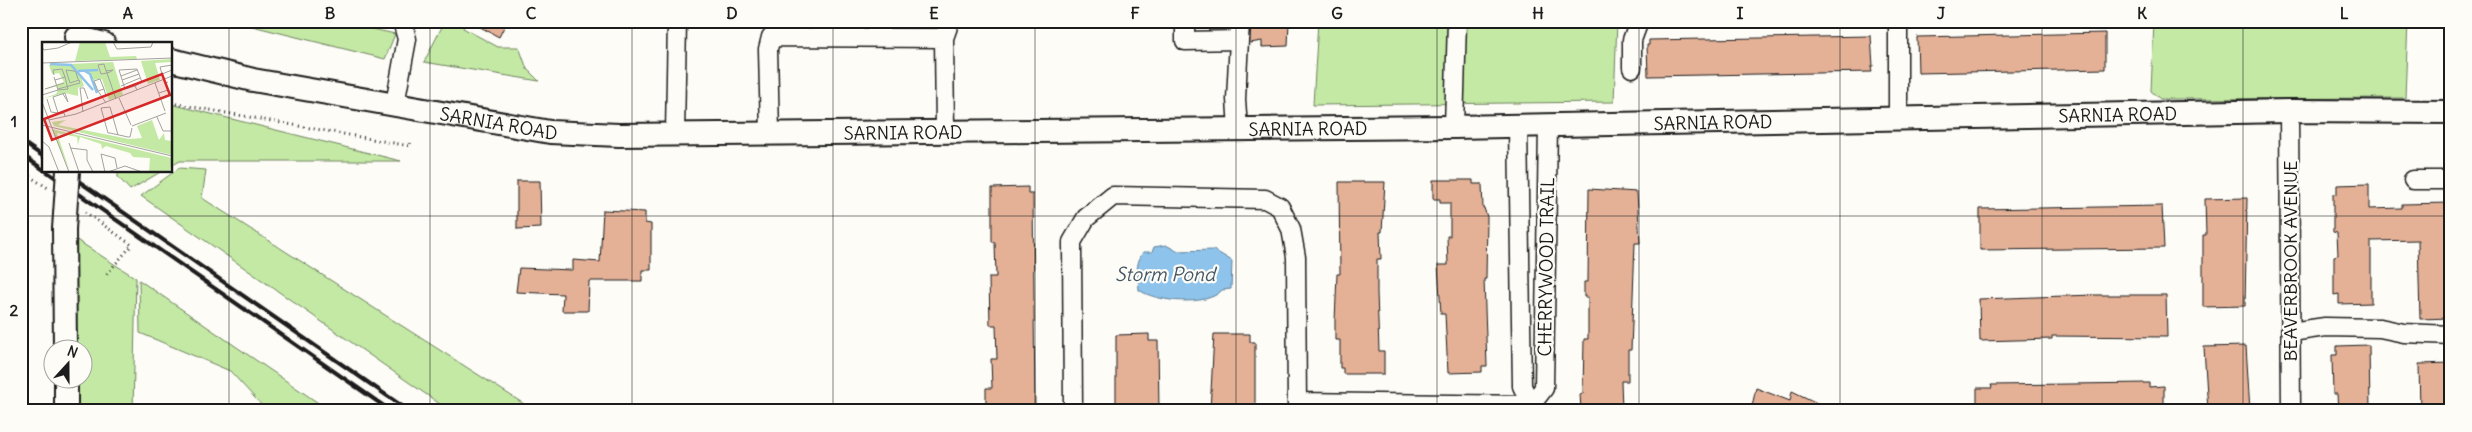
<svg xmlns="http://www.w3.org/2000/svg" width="2472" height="432" font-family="Delius,sans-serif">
<rect width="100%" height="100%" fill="#fdfcf7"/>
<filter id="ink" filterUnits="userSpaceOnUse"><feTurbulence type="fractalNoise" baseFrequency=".02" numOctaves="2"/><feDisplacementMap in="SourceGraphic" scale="10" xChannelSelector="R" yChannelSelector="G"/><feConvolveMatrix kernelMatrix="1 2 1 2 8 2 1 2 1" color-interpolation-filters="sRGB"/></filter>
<g filter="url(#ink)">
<path fill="#c3e9a4" stroke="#708260" d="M232 21H337L395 34 385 59Z
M445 21H467L463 28 498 47H519L527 69 539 81 424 62Z
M1318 21H1617L1614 102 1313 105Z
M2154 21H2408L2405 98 2160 99 2151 91Z
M171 104 401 161H180L171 166Z
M179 168 206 170 202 198 535 411H450L141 196Z
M118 171H162L130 190 118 177Z
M72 237 136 278 133 411H72V380H82V350L72 349Z
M139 280 330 411H267L230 371 140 333Z"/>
<path fill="#8ec3eb" stroke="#608098" d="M1166 245 1177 251 1214 250 1232 261 1231 289 1222 290C1208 307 1156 302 1139 290 1138 275 1134 266 1143 252H1152L1154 247Z"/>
<path fill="#e4b197" stroke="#1c1c1c" d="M469 21H507L499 37Z
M1251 21H1289L1288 46 1262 47V41L1250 43Z
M2105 33V69L1918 73 1917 37Z
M1871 36 1873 66H1871L1872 72 1648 76 1647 45H1649V40Z
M1433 180H1473V184H1482L1483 208H1484L1487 217 1486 279H1484L1487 366H1482V372L1448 373 1445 314H1441L1438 265H1448L1447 236H1450V203H1440V199H1433Z
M517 181H540L541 228 517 229Z
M1339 182H1385L1382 232H1380L1381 259H1377V292L1379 351H1384V374H1343V368H1340V340H1335V321L1337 274H1340Z
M2369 184V209L2402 208V204L2451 203V318L2420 319 2418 240 2371 241V303L2339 304V294L2334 295V256L2338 255 2337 233 2333 232V194H2337V185Z
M1028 187V194H1033L1035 410 986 411V388H992L991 359H997L996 325H990L989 277H996L995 242H992V188Z
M1589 189 1637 192 1640 243H1635L1631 350H1628V381H1621L1622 409 1581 410 1580 394 1583 393 1584 339H1588V297H1584V282H1588Z
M2247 198 2245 306 2203 307V235H2206L2205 199Z
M2162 206 2164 248 1980 250V209Z
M603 210 645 212V223L651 224V270H642V281H589L588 311H562L563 294 516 292 519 268 573 270V260L600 262Z
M2094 295H2166L2167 337 2052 336V339L1980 341 1979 299Z
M1149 334V341H1158L1159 411 1116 410V335Z
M1214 334H1250V342H1255V405L1252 406V411H1210Z
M2369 345 2370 411H2338L2337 394H2333L2332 355H2337V346Z
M2246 346 2250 411H2208L2204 347Z
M2451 363V411H2420L2419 364Z
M2149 383V387L2164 386V411H1977V388H1992L1991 385Z
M1756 388 1790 401 1792 391 1834 411H1751Z"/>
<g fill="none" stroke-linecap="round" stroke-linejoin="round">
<defs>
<path id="minor" d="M1185 21V41L1239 40 1236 99 1238 129
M771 37 944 38 945 132
M944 38 950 21
M1239 40 1240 21
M1632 68V40L1639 21
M395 104 407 39 402 21
M2289 111 2291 411
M1898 119V21
M1518 126 1522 386 1531 405V411
M1454 127 1457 21
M675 133 677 21
M770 134 768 49 771 37 780 27V21
M2413 180H2451
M2291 332 2325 327 2380 328 2404 333 2451 335
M1297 402 1531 405
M1531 405 1544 388 1548 125
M1073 411 1072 242 1086 218 1113 196 1265 199 1280 207 1291 229 1296 257 1297 411"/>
<g id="major">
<path d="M76 37 104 44"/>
<path id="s1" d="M171 60 253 80 550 132 619 135 1454 127 2289 111 2451 112"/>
<path d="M64 229 65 350"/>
<path d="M66 380V411"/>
</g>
</defs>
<use href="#minor" stroke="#1c1c1c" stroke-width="21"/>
<use href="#major" stroke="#1c1c1c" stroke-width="26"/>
<path stroke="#1c1c1c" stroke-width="3" stroke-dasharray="1 4" stroke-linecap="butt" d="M171 103 410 146 411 140
M21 171 48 188
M85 212 132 245 105 276"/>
<use href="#minor" stroke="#fdfcf7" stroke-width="18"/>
<use href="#major" stroke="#fdfcf7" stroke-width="22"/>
<path stroke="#1c1c1c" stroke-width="4" d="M21 141 44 157
M21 154 44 170
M46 171 391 411
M64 171 409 411"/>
<defs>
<path id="major-bridge" d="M64 229 68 171"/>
</defs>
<use href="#major-bridge" stroke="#1c1c1c" stroke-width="26" stroke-linecap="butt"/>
<use href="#major-bridge" stroke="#fdfcf7" stroke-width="22"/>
</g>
</g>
<path fill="none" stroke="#1c1c1c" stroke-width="1" stroke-opacity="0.55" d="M229 21V411M430 21V411M632 21V411M833 21V411M1035 21V411M1236 21V411M1437 21V411M1639 21V411M1840 21V411M2042 21V411M2243 21V411M21 216H2451"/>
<g text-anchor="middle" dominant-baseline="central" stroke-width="4.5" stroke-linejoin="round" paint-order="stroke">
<g font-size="18" fill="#1c1c1c" stroke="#fdfcf7">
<text stroke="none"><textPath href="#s1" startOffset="1954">SARNIA ROAD</textPath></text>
<text stroke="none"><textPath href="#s1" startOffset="334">SARNIA ROAD</textPath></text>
<text stroke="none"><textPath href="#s1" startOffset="1549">SARNIA ROAD</textPath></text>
<text stroke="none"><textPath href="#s1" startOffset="1144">SARNIA ROAD</textPath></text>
<text stroke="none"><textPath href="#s1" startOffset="739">SARNIA ROAD</textPath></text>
<text transform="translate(2290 261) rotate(-90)">BEAVERBROOK AVENUE</text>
<text transform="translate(1546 267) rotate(-89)">CHERRYWOOD TRAIL</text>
</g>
<g font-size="19" font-style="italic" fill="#445664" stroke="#fdfcf7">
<text x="1165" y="274">Storm Pond</text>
</g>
</g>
<g transform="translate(42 42)">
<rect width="130" height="130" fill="#fdfcf7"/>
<path d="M38 0H63L68 15 94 14 95 17 33 19ZM130 17V20L113 21 118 38 106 42 99 19ZM71 20 81 53 67 58 60 37 50 38 48 31 40 28 37 30 42 44 36 46V54L23 51 0 57 14 52 16 48 15 44 0 48 22 40 17 31 10 32 7 23ZM24 78 16 83 87 97 100 96 95 84 110 78 117 98 122 91 123 98 130 99V113L12 84 10 80ZM10 87 130 116 128 130H107L108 116 91 115 88 111 64 104 60 107 59 102 38 95 36 103 35 95 15 91 28 130Z" fill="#c3e9a4"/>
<path fill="none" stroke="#8ec3eb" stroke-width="2.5" d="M8 22 29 23 51 48M41 28 48 32 55 51M36 29 56 28"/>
<path fill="none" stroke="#a3a29f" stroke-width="1" d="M71 0 75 7 109 5 111 0M0 5 2 8 16 6 30 0M0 21 130 16M130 23 118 25 120 32 130 28M64 29 71 28 68 30 65 31 59 32 56 23 62 22 63 26 64 28V29L65 31 74 57M12 33 11 28 20 27 23 35 13 38M79 34 95 28M80 38 97 32M113 41 123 69M79 44 98 36M93 44 100 40 95 27 77 28 83 47 93 44 95 48M3 47 22 41M16 47 38 41 37 38 36 37 35 34 34 30 32 29 24 28 28 41 37 38M16 48 26 47 23 35M56 49 52 39 58 37 62 47M117 51 126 48 123 41 126 40M21 52 26 60 23 51 11 55 16 71H22L23 74M0 53 16 48 12 35M77 56 89 83M5 57 9 70 16 71M0 60 27 130M64 61 56 49 62 47 64 54M41 70 38 46H42L46 57M115 75 121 89H130M7 78 34 72 130 34M0 83 130 114M90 84 124 71M76 93 68 65 59 66 66 91H68L86 95H88L90 86M0 99 7 105 17 130M27 101 37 130M28 106 45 108V118L51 130M63 130 59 112 73 116 75 126M66 130 83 124 100 130"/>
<path fill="#d62828" fill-opacity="0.15" stroke="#d62828" stroke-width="2.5" d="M120 32 128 53 10 98 2 77Z"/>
<rect width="130" height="130" fill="none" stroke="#1c1c1c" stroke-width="2.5"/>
</g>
<rect width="2472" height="432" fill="none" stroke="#fdfcf7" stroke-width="55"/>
<g transform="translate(68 364) rotate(21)"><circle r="24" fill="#fdfcf7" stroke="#a3a29f"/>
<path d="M0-4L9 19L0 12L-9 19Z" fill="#1c1c1c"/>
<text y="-8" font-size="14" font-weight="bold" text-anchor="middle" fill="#1c1c1c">N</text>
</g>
<rect x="28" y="28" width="2416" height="376" fill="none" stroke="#1c1c1c" stroke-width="2"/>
<g font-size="16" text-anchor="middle" font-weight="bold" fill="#1c1c1c">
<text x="128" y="19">A</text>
<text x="330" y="19">B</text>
<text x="531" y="19">C</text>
<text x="732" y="19">D</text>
<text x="934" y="19">E</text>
<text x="1135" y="19">F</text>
<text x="1337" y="19">G</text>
<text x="1538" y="19">H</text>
<text x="1740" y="19">I</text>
<text x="1941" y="19">J</text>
<text x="2142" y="19">K</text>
<text x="2344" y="19">L</text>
<text x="14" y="127">1</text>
<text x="14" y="316">2</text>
</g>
</svg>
